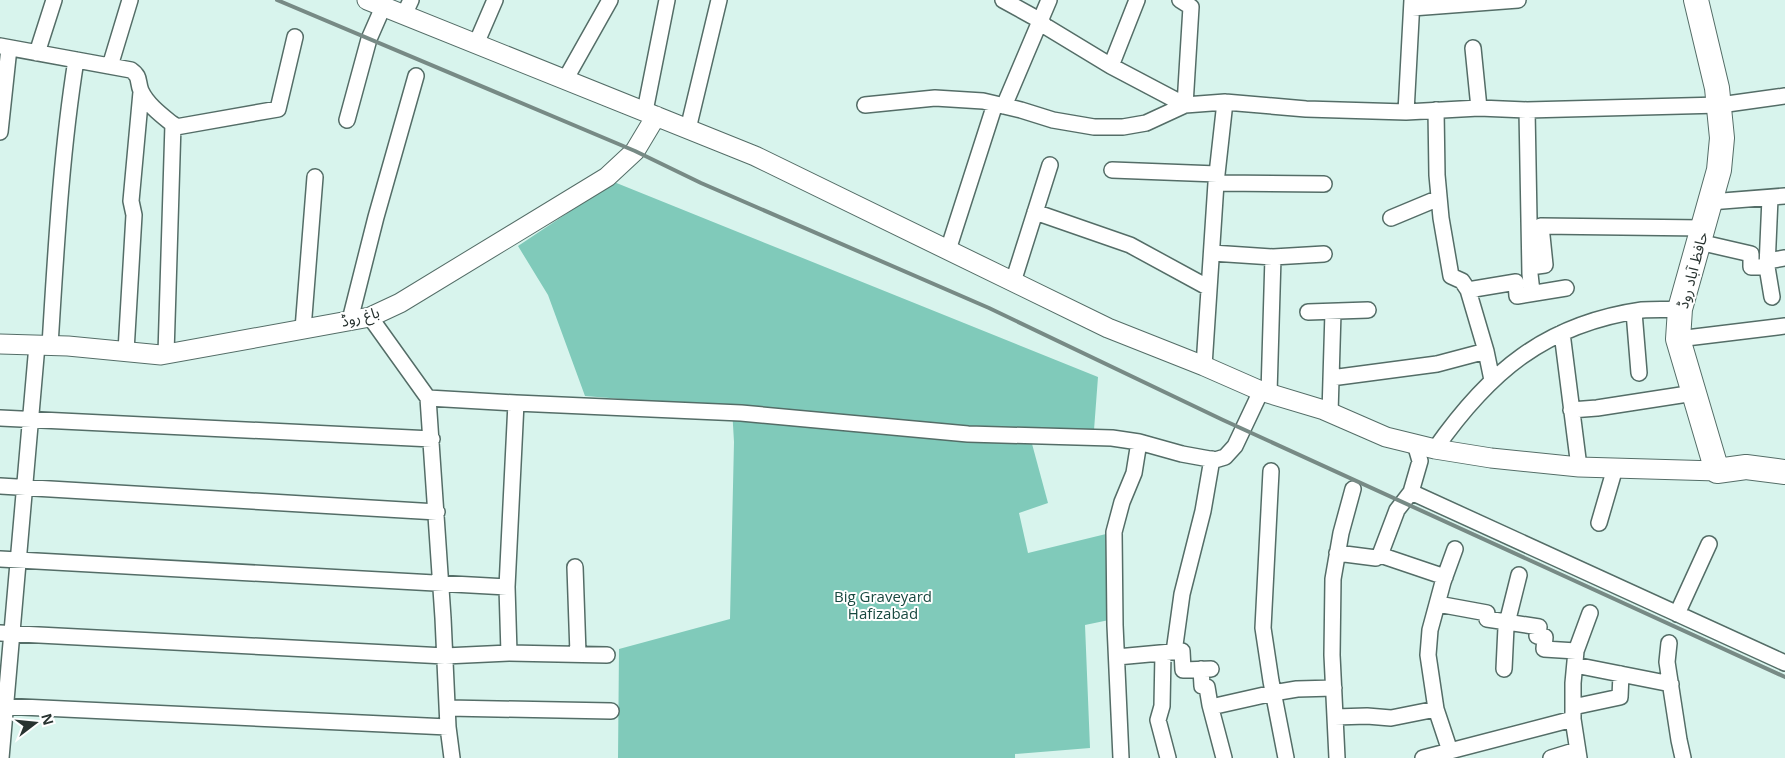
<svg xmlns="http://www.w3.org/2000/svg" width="1785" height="758" font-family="'Open Sans','Noto Sans Arabic',sans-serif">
<rect width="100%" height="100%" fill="#d8f4ed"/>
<path fill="#80caba" d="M614 182 1098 377 1094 430 1028 429 1048 503 1019 513 1028 553 1106 534 1109 620 1085 625 1090 748 1015 754V758H618L619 649 730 619 734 442 732 408 585 396 548 295 518 246Z"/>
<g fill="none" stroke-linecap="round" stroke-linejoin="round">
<defs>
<path id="minor" d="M1003 0 1041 21 1045 26 1111 66 1185 105
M1180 0 1191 7 1185 105
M1412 8 1518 0
M404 15 411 0
M476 44 495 0
M0 46 131 70C141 77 137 81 141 91 148 106 164 117 176 127L278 109 295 37
M1473 48 1479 108
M37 53 54 0
M110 66 130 0
M1111 66 1137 0
M565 80 610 0
M865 105 935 98 983 101 1021 110 1053 120 1094 127H1123L1146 123 1185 105 1225 102 1306 109 1406 112 1479 108 1527 110 1720 105 1785 96
M1004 106 1049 0
M1436 110 1437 175 1441 218 1451 276 1462 281 1468 290 1516 282 1517 296 1566 288
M1527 110 1530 274 1532 292
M645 111 667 0
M1406 112 1412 0
M347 120 369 39 383 7
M688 129 719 0
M0 132 9 48
M1112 170 1217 174
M1216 183 1324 184
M1770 198 1767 267 1772 297
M1710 202 1785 196
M1035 212 1130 245 1209 288
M1391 218 1439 198
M1699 242 1751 254V267H1767
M948 250 995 104
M1212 253 1273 257 1324 254
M1767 261 1785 258
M1530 267 1545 265 1541 226 1703 228
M1013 282 1050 165
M1468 290 1486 351 1492 380
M1308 312 1368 310
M1634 312 1639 373
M370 317 428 398 443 618 448 727 452 758
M350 320 376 217 416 76
M303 329 315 177
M1562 333 1579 467
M1678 339 1785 326
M50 345C56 250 61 154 76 60
M126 351 134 215 131 201 141 92
M166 354 173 124
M1204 366 1216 183 1225 102
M1331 378 1437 364 1486 351
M1269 393 1273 257
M428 398 516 403 741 413 968 434 1112 438 1139 442 1182 454 1215 460 1225 457 1235 446 1261 391
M1571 410 1597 408 1694 393
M1330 413 1333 312
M0 418 432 439
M1435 449C1489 372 1545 324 1642 310 1654 309 1668 310 1680 309
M1271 471 1263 628 1271 681 1286 758
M0 486 437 512
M1411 492 1785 663
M1599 523 1615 468
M1337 553 1376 558 1380 555 1445 577
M1380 555 1397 510 1411 492 1420 461 1415 444
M0 559 507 587
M575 567 578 654
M1438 604 1487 613V619L1539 627 1537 636 1545 637 1544 649 1576 651
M1677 614 1709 544
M0 633 445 656 509 653 607 655
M1669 643 1667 662 1679 740 1683 758
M1174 652 1182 594 1203 511 1212 459
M509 653 507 587 516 403
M1163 653 1162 706 1158 720 1168 758
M1117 657 1182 651 1183 670 1211 669
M1575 665 1671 684
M1201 669 1202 686 1207 687 1210 705 1224 758
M1504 669 1506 627 1519 575
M0 706 448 727
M1211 707 1273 693 1297 689 1334 688
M1573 707 1620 697 1621 674
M448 708 611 711
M1335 717 1367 716 1391 718 1436 709
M1450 751 1436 709 1428 655 1430 630 1443 582 1455 549
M1 758 37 345
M1121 758 1115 625 1114 532 1122 502 1134 473 1139 442
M1337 758 1332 655 1333 579 1341 533 1353 489
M1423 758 1573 719
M1551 758 1577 750
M1579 758 1573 719V683L1576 651 1590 613"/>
<path id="tertiary" d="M367 0 755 156 1108 328 1204 366 1261 391 1324 410 1386 437 1435 449 1491 458 1579 467 1717 471
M0 344 68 346 161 355 370 317 400 303 607 177 635 151 656 116"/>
<path id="primary" d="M1696 0 1717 88 1722 138 1719 170 1680 309 1678 339 1717 471 1746 467 1785 472"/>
</defs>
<use href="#minor" stroke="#546d67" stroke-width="18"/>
<use href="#tertiary" stroke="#546d67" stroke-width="21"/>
<use href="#primary" stroke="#546d67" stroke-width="26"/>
<use href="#minor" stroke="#fff" stroke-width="15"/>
<use href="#tertiary" stroke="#fff" stroke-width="19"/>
<use href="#primary" stroke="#fff" stroke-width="24"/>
<path stroke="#778a85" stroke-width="4" d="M277 0 635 151 701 183 989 308 1223 420 1785 677"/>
</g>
<g text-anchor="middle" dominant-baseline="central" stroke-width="4" stroke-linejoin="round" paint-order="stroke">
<g font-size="15" fill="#283330" stroke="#fff">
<text transform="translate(1692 270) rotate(-75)">حافظ آباد روڈ</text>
<text transform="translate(360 316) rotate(-15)">باغ روڈ</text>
</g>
<g font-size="15" fill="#17483f" stroke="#fff">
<text x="883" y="596">Big Graveyard<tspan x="883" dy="17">Hafizabad</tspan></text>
</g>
</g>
<g transform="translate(35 723) rotate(74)" stroke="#ffffff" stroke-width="4" paint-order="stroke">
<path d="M0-4L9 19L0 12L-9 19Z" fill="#283330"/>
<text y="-8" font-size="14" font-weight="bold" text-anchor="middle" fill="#283330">N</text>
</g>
</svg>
